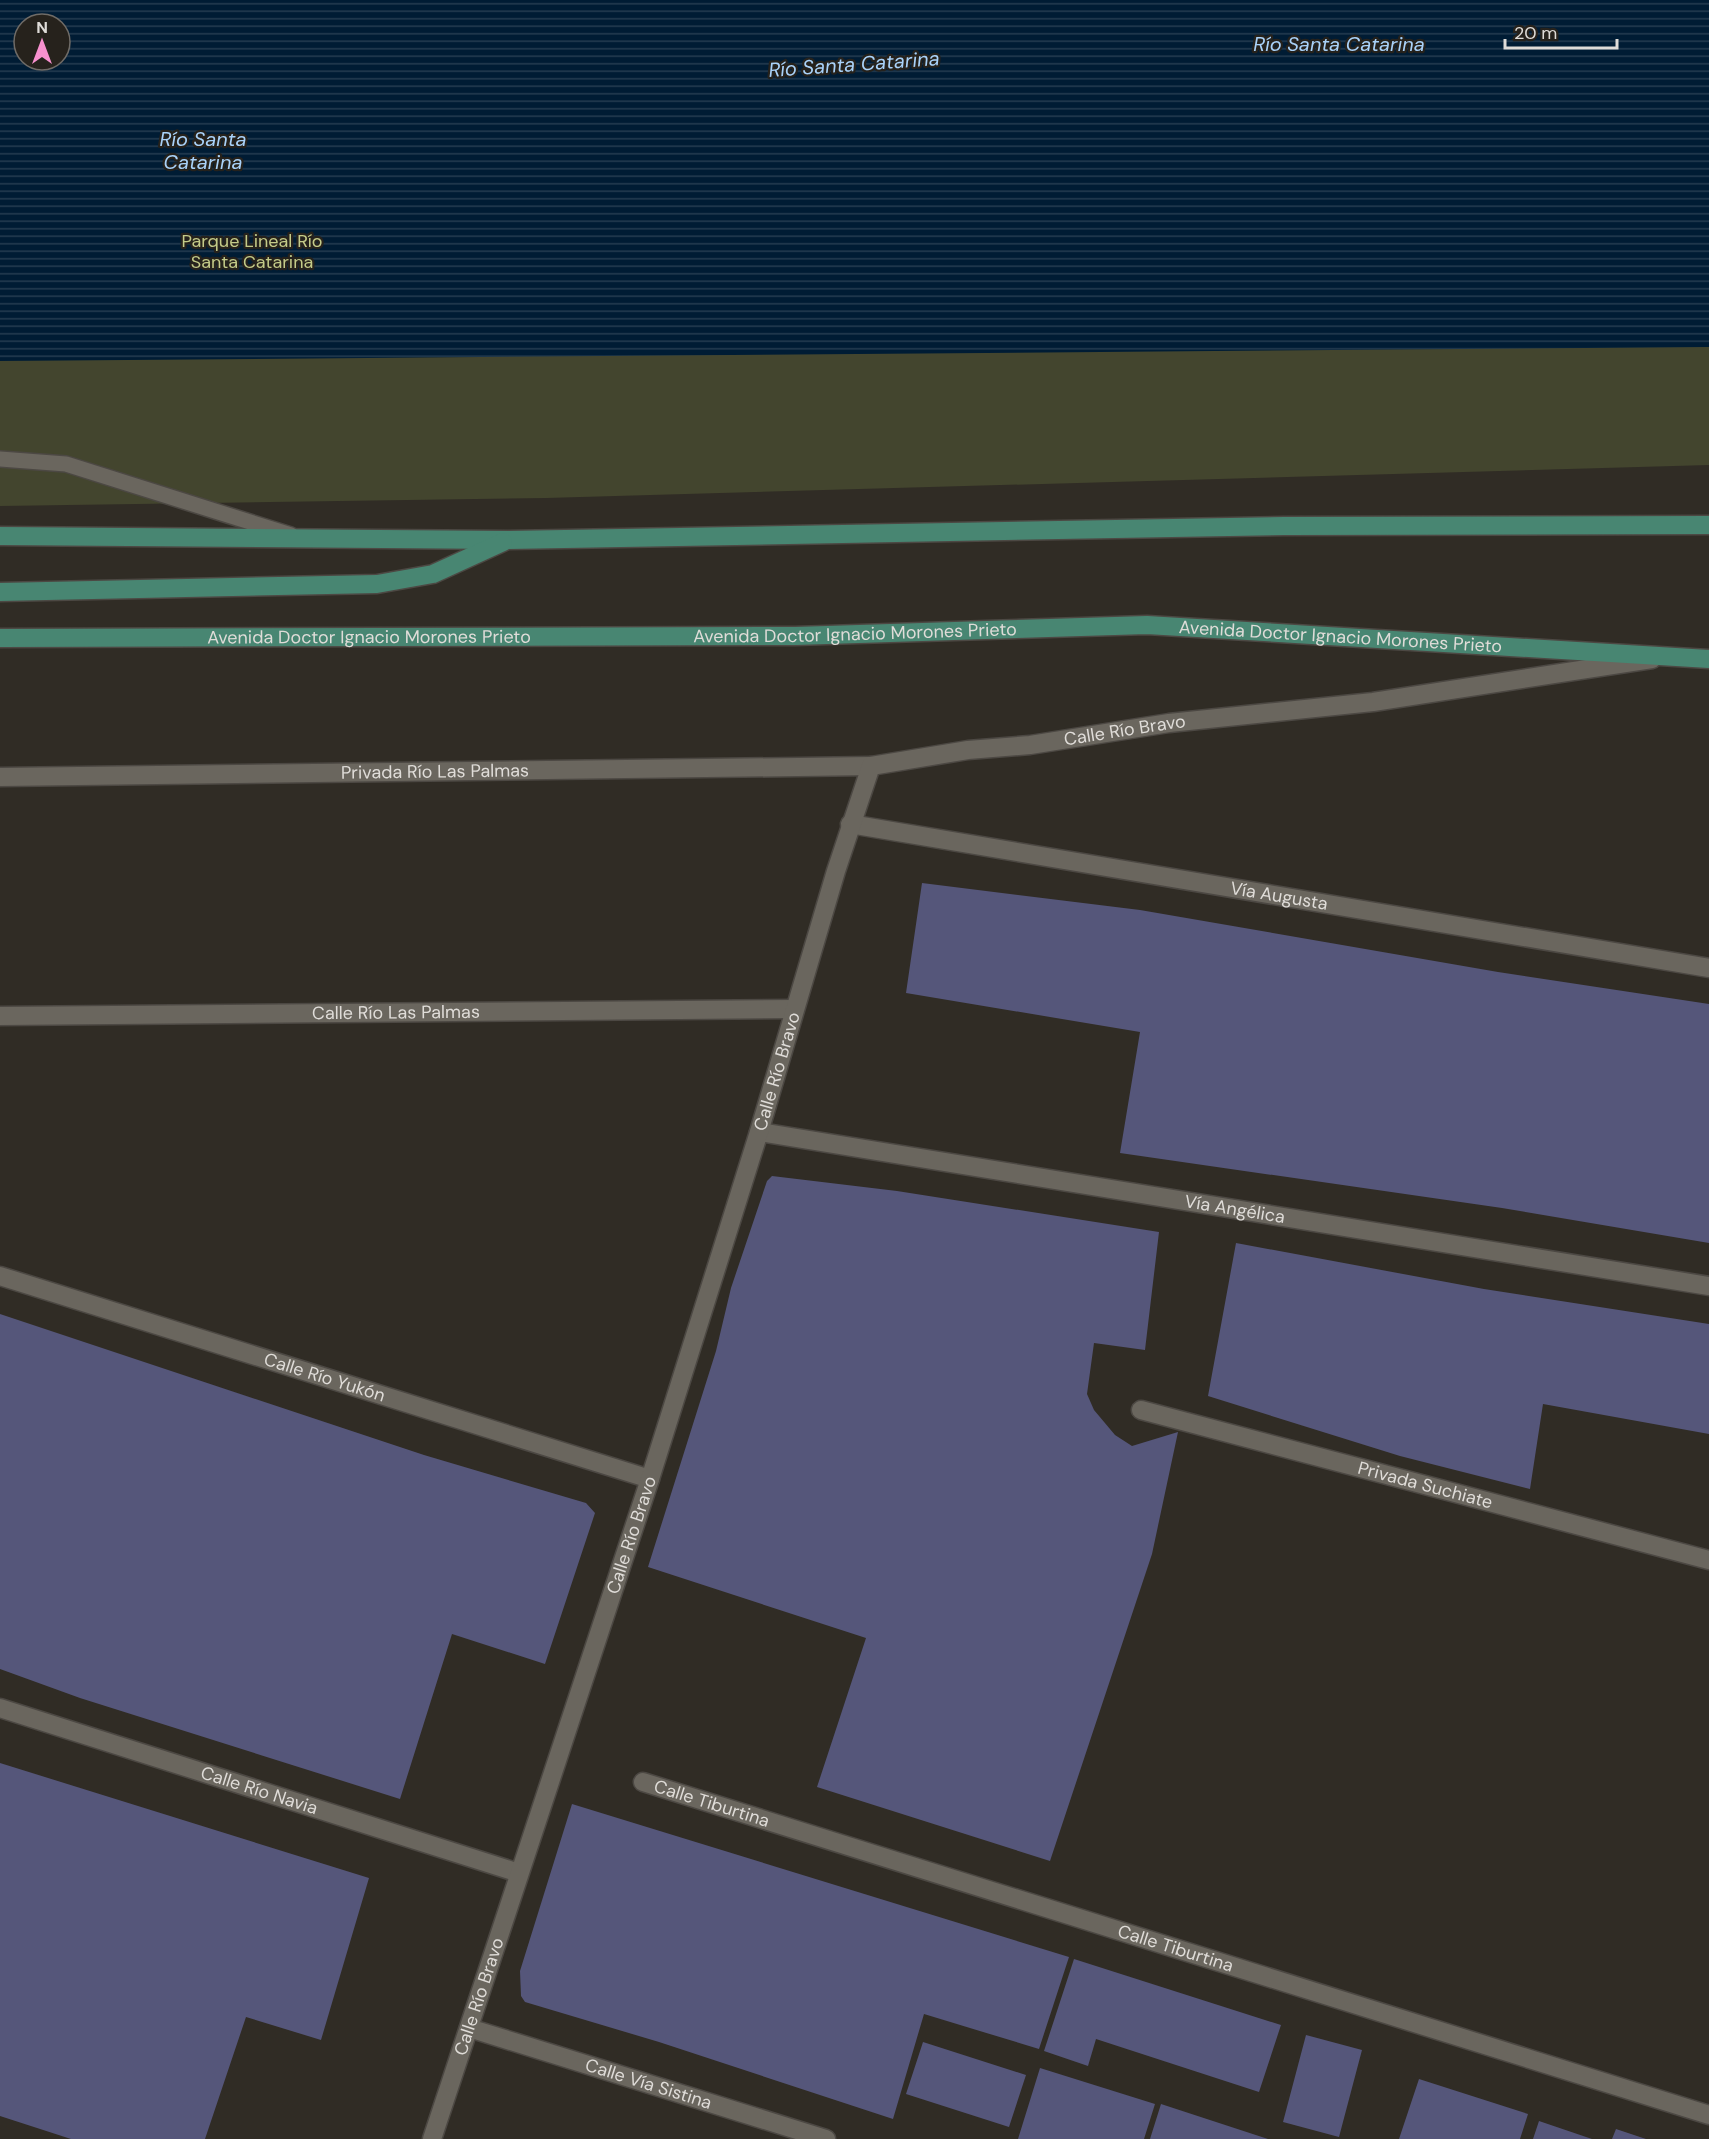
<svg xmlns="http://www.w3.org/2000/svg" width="1709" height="2139" font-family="'DM Sans',sans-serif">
<defs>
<pattern id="water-rules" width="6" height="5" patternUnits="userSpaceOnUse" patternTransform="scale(1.5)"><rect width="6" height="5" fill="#001c34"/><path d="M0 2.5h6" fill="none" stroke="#253c51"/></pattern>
</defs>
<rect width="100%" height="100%" fill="#302c25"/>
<path fill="#43452e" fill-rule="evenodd" d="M0 0H1709V465L546 498 0 506ZM24 24H60V60H24Z"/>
<path fill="url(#water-rules)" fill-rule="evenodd" d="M0 0H1709V347L0 361ZM24 24H60V60H24Z"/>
<path fill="#55567a" d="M922 883 1140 910 1498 972 1709 1004V1243L1502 1208 1120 1153 1140 1032 906 993Z
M772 1176 897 1191 1159 1232 1145 1350 1094 1343 1087 1394 1094 1410 1115 1435 1132 1446 1178 1432 1152 1554 1050 1861 817 1787 866 1638 648 1567 716 1351 731 1288 767 1181Z
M1236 1243 1484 1289 1709 1324V1434L1543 1404 1530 1489 1400 1456 1208 1396Z
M0 1314 424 1455 586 1503 595 1513 545 1664 452 1634 400 1799 80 1698 0 1669Z
M0 1763 369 1878 321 2040 246 2017 205 2139H71L0 2116Z
M572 1804 1069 1957 1039 2049 924 2014 893 2119 659 2042 525 2002 521 1996 520 1971Z
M1074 1959 1281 2025 1259 2092 1096 2039 1088 2066 1044 2051Z
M1306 2035 1362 2050 1339 2137 1283 2122Z
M923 2042 1026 2075 1009 2127 906 2094Z
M1040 2068 1155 2104 1144 2139H1018Z
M1419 2079 1528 2114 1520 2139H1399Z
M1161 2104 1268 2139H1150Z
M1539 2121 1592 2139H1533Z
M1616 2129 1646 2139H1612Z"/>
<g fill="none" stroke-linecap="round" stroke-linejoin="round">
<defs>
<path id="lane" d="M0 459 66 464 291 535"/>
<g id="street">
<path id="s1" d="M0 777 871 766"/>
<path id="s2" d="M850 824 1709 968"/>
<path id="s3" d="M0 1016 793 1009"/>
<path id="s4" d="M759 1132 1709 1286"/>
<path id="s5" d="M0 1276 650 1479"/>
<path id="s6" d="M1141 1410 1709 1560"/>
<path id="s7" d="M0 1708 519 1873"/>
<path id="s8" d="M643 1782 1709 2115"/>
<path id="s9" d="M469 2028 826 2139"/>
</g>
<g id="secondary">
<path id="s10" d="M432 2139 650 1479 759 1132 836 871 871 766 968 750 1030 745 1169 723 1373 702 1652 659"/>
</g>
<g id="primary">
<path d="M0 536 508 540 1284 526 1709 525"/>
<path d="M0 592 377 584 433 574 503 542"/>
<path id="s11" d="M0 638 795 636 1147 625 1709 659"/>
</g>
</defs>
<use href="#lane" stroke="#4c4843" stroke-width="18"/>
<use href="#street" stroke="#4c4843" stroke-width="21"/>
<use href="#secondary" stroke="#4c4843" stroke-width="21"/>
<use href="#primary" stroke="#4c4843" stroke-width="21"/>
<use href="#lane" stroke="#6a665e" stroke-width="15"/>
<use href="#street" stroke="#6a665e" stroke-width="18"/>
<use href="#secondary" stroke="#6a665e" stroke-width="18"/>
<use href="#primary" stroke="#488672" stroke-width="18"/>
</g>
<g text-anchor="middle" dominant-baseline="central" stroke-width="4.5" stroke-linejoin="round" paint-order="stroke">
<g font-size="18" fill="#c4cb89" stroke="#26221c">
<text x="252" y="241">Parque Lineal Río<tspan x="252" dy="21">Santa Catarina</tspan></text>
</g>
<g font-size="18" fill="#dfdcd8" stroke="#26221c">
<text stroke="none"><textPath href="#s11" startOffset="855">Avenida Doctor Ignacio Morones Prieto</textPath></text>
<text stroke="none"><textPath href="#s11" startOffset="369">Avenida Doctor Ignacio Morones Prieto</textPath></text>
<text stroke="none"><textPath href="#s11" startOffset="1341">Avenida Doctor Ignacio Morones Prieto</textPath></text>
<text stroke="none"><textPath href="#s10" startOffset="1698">Calle Río Bravo</textPath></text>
<text stroke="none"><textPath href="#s1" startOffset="435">Privada Río Las Palmas</textPath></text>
<text stroke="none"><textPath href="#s2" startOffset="435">Vía Augusta</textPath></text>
<text stroke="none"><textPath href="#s3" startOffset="396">Calle Río Las Palmas</textPath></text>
<text stroke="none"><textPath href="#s10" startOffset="1122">Calle Río Bravo</textPath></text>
<text stroke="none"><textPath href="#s4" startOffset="482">Vía Angélica</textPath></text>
<text stroke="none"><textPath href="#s5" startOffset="340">Calle Río Yukón</textPath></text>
<text stroke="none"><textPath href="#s6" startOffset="294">Privada Suchiate</textPath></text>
<text stroke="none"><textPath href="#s10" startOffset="636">Calle Río Bravo</textPath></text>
<text stroke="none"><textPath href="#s7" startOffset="272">Calle Río Navia</textPath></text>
<text stroke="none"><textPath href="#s8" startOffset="72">Calle Tiburtina</textPath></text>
<text stroke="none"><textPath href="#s8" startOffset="558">Calle Tiburtina</textPath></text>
<text stroke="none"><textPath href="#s10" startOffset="150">Calle Río Bravo</textPath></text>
<text stroke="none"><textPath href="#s9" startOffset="188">Calle Vía Sistina</textPath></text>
</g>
<g font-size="20" font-style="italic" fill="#a9d2f9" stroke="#26221c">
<text x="1339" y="44">Río Santa Catarina</text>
<text transform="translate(854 64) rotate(-4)">Río Santa Catarina</text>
<text x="203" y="139">Río Santa<tspan x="203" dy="23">Catarina</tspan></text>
</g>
</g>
<g transform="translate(42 42)"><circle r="28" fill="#26221c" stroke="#706c67" stroke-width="1.5"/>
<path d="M0-4.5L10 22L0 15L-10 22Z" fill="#f790ce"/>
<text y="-9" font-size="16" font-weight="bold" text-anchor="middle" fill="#dfdcd8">N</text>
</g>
<path d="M1505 39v9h112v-9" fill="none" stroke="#dfdcd8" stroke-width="3"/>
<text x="1514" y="39" font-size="18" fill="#dfdcd8" stroke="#26221c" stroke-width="4.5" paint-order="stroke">20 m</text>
</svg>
